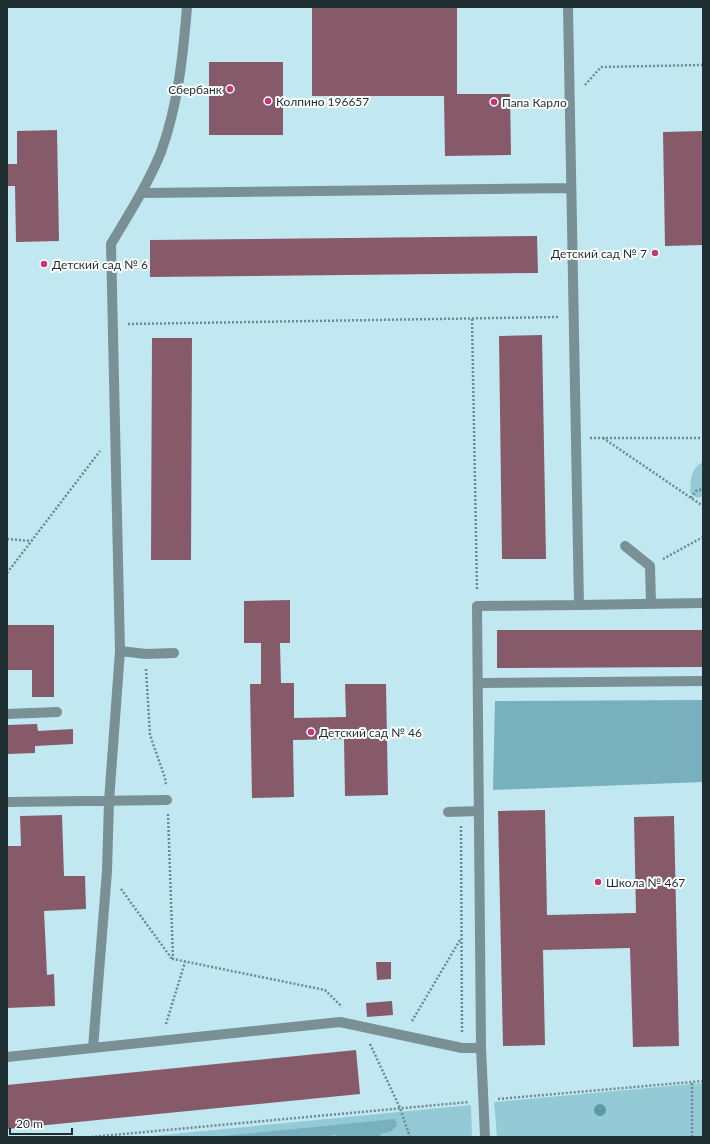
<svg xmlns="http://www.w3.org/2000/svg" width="710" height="1144" font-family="Lato,sans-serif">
<rect width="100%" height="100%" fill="#c1e8f1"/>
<path fill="#94cad6" d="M703 462V496L697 498 690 493C691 481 690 468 703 462Z
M703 1083V1137H497L494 1102Z
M471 1105 472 1137H142Z"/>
<path fill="#78b0bd" d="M703 700V782L493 790 495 701Z
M395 1119 397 1126 390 1132 380 1134 381 1137H341L335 1135 322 1137H213Z"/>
<path fill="#865a69" d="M312 7H457V94H510L511 155 445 156 444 96H312Z
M209 62H283V135H209Z
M57 130 59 241 16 242 15 186H7V164H17V131Z
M703 131V245L665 246 663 132Z
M537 236 538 273 150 277V240Z
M542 335 546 559H502L499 336Z
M152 338H192L191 560H151Z
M290 600V643H280L281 683H294V718L346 717 345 684H386L388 795 345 796 344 739 293 740 294 797 252 798 250 684H261V643H244V601Z
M7 625H54V697H32V670H7Z
M497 630H703V667L497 668Z
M37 724 38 731 73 729V744L35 746V753L7 754V725Z
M545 810 547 915 636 913 634 817 674 816 679 1046 633 1047 630 948 543 950 545 1045 503 1046 498 811Z
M62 815 64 876H85L86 909 44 911 47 975 54 974 55 1006 7 1008V846H21L20 816Z
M376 962H391V979L377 980Z
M392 1001 393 1015 367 1017 366 1003Z
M356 1050 360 1094 7 1129V1085Z"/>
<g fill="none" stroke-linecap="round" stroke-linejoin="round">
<path stroke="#6e898f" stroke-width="2.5" stroke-dasharray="2 2" stroke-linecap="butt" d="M585 85 601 67 703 65
M472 319 477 591
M128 324 559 317
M590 438H703
M603 438 703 506
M691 498 696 491 703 489
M7 539 31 541
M663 559 703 537
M7 573 100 451
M146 669 150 735 165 778 166 785
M168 814 173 959 325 990 342 1007
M461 826 462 1033
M121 889 172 959
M412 1021 460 940
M166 1024 185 962
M370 1044 400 1108 410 1137
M498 1099 703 1081
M91 1137 469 1102
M692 1137V1082"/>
<path stroke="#799095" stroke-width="10" d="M568 7 579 605 703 603
M142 193 571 188
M625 546 650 566 651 604
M120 651 146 654 174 653
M478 683 703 681
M7 714 57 712
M7 802 167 800
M448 812 479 811
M93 1048 107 871 109 801 120 651 111 244C129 214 148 184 161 152 178 105 183 56 187 7
M481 1048 477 606 579 605
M7 1057 340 1022 462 1048H481L485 1137"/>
</g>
<circle fill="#5d9aa7" cx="600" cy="1110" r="6"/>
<g fill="#c13977" stroke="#fff" stroke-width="1.5">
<circle cx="230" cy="89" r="4"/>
<circle cx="268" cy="101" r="4"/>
<circle cx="494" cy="102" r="4"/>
<circle cx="655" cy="253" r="4"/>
<circle cx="44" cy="264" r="4"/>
<circle cx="311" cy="732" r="4"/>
<circle cx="598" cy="882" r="4"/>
</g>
<g text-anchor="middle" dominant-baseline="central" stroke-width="4" stroke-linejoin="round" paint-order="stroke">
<g font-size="12" fill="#1e2d30" stroke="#fff" text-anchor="start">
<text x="222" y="89" text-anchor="end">Сбербанк</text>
<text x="276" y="101">Колпино 196657</text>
<text x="502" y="102">Папа Карло</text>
<text x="647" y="253" text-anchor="end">Детский сад № 7</text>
<text x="52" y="264">Детский сад № 6</text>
<text x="319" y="732">Детский сад № 46</text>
<text x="606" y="882">Школа № 467</text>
</g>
</g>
<rect width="710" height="1144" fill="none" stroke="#1e2d30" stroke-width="16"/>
<path d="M10 1128v6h62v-6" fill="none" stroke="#1e2d30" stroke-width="2"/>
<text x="16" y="1128" font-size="12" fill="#1e2d30" stroke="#ffffff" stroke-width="3" paint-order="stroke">20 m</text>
</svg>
